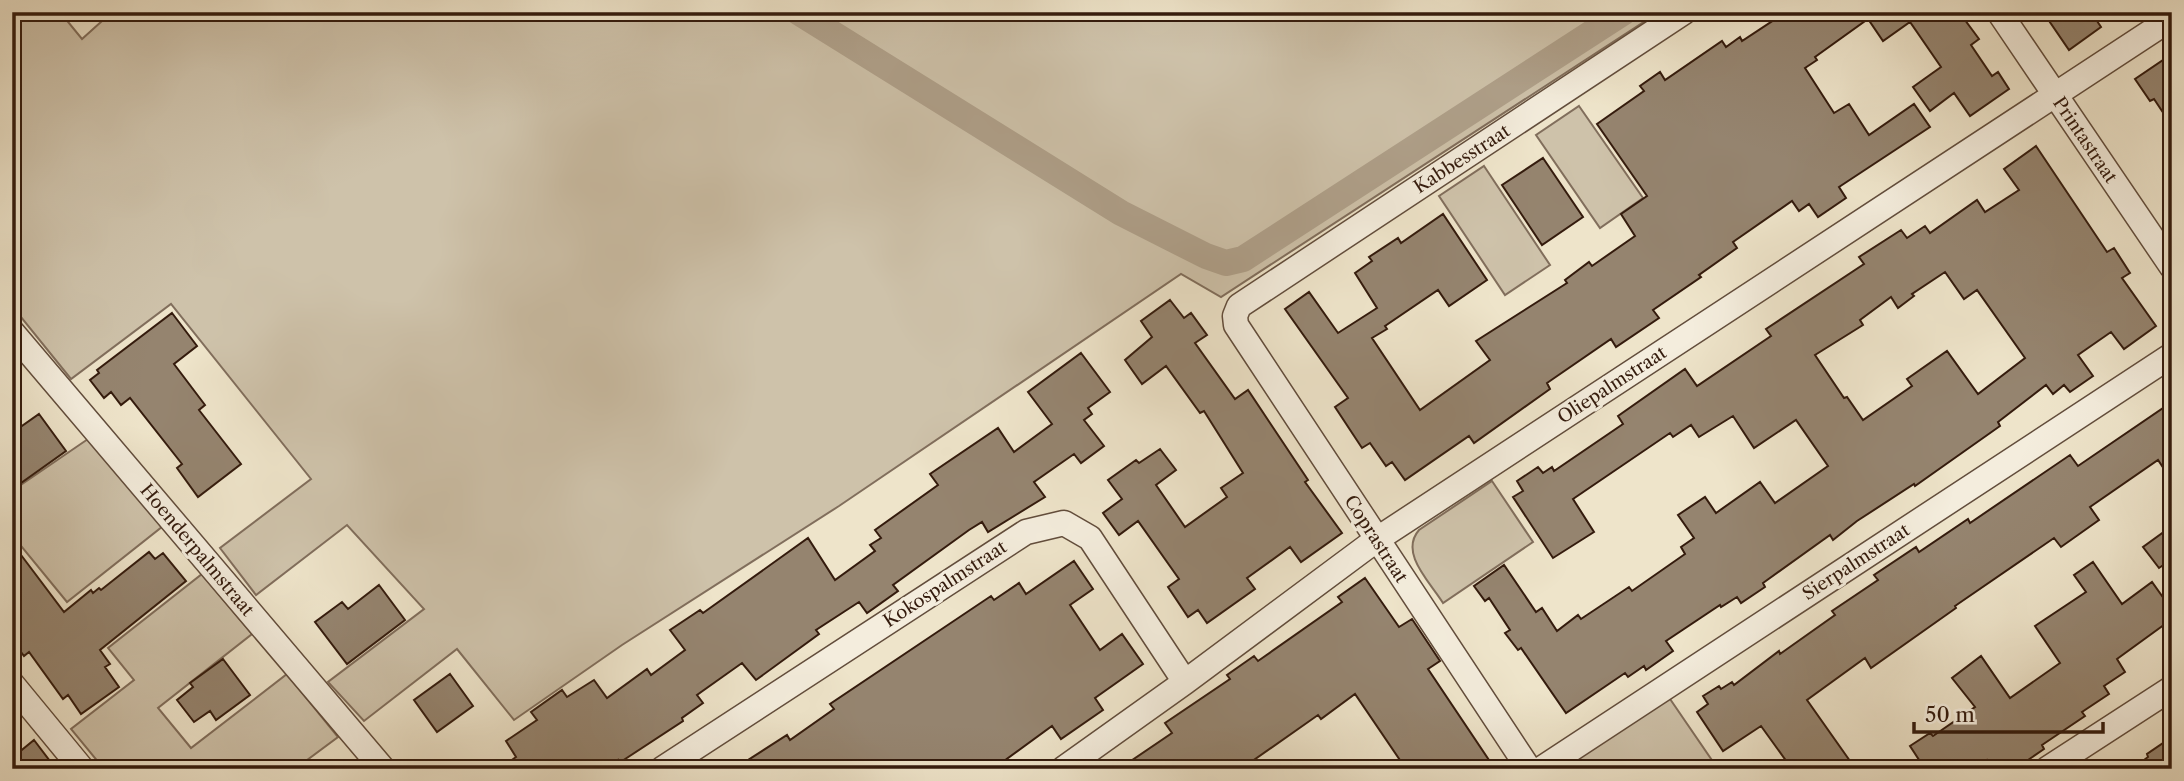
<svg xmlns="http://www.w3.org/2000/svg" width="2184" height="781" font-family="'Libre Caslon Text',serif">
<rect width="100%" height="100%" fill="#eee4ca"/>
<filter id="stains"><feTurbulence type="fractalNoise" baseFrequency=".00286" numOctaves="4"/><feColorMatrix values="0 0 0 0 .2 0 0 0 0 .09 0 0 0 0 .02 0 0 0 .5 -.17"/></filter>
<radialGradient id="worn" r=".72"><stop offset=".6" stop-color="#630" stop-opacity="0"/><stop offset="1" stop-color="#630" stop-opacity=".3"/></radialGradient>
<path fill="#cec2aa" stroke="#816e5c" stroke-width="2" d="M12 12H60L82 39 112 12H1659L1221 297 1181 274 839 506 622 645 514 720 457 649 364 721 328 682 424 609 347 525 256 595 220 548 311 479 171 304 71 379 12 306Z
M1579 106 1643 198 1600 228 1536 135Z
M1484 166 1550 265 1505 295 1439 196Z
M88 439 163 526 67 602 12 535V491Z
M1492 481 1533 542 1443 603C1430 582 1399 553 1419 530Z
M202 574 252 634 158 708 191 748 287 674 338 737 295 769H104L71 729 134 680 108 648Z
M1668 696 1718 769H1563Z"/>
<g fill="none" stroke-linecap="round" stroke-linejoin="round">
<path stroke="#afa08a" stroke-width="26" d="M798 12 1121 213 1206 256 1226 263 1243 259 1624 12"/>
</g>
<path fill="#95846f" stroke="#341b0d" stroke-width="2" fill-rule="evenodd" d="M1786 12H1959L1979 39 1971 45 1992 76 1998 72 2009 89 1970 116 1954 93 1930 111 1913 87 1941 67 1910 22 1883 41 1868 19 1815 57 1817 60 1805 68 1834 113 1849 104 1869 135 1914 104 1930 127 1839 187 1846 198 1818 217 1809 204 1799 211 1792 201 1733 242 1737 248 1699 275 1701 277 1653 310 1659 318 1616 347 1611 339 1547 383 1550 389 1474 443 1469 436 1405 480 1392 462 1386 466 1370 443 1362 448 1335 407 1348 398 1285 309 1309 292 1338 333 1377 308 1355 273 1372 261 1369 257 1398 238 1401 243 1443 214 1487 280 1449 306 1438 290 1385 326 1387 329 1372 338 1420 410 1490 360 1476 341 1567 283 1565 280 1589 262 1592 266 1635 236 1621 214 1647 196 1597 124 1644 91 1640 86 1660 72 1665 80 1722 41 1726 47 1740 37 1742 41Z
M2043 12H2091L2101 27 2069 50Z
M2172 54V126L2154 99 2150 101 2135 79Z
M2036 146 2107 252 2114 248 2130 273 2122 278 2156 326 2124 349 2111 332 2078 355 2093 376 2070 392 2064 385 2053 394 2046 385 1998 422 2000 426 1915 486 1914 484 1857 521 1833 540 1830 535 1763 583 1765 587 1741 603 1737 597 1721 607 1720 605 1666 641 1673 651 1646 670 1644 666 1628 677 1625 673 1566 713 1521 648 1518 650 1505 633 1510 630 1489 598 1485 601 1474 586 1504 565 1536 612 1542 608 1557 631 1578 615 1581 619 1629 587 1632 591 1685 554 1681 547 1694 538 1678 515 1705 497 1716 513 1760 482 1775 503 1828 466 1796 420 1754 448 1733 416 1699 437 1691 425 1673 437 1670 433 1573 499 1594 532 1553 558 1513 497 1523 491 1517 481 1538 467 1543 473 1552 467 1554 471 1623 424 1618 416 1685 369 1697 386 1771 336 1766 329 1864 264 1859 257 1901 230 1907 238 1925 226 1930 233 1977 200 1985 212 2019 190 2004 169ZM1945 272 1964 299 1977 290 2025 358 1978 394 1947 351 1907 379 1912 386 1863 420 1847 397 1844 398 1815 355 1863 325 1860 320 1891 297 1898 308 1914 296 1912 294Z
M1543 158 1583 217 1542 245 1502 185Z
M1170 300 1184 318 1191 313 1207 335 1195 343 1235 399 1248 390 1308 480 1305 482 1342 533 1301 562 1290 547 1247 578 1255 589 1207 623 1198 610 1188 617 1168 587 1179 579 1138 521 1119 535 1103 513 1122 499 1108 480 1136 460 1139 463 1160 449 1176 470 1156 485 1185 527 1227 497 1221 488 1243 473 1204 411 1200 413 1166 366 1142 384 1125 360 1152 337 1141 321Z
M172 313 197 346 174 364 205 405 199 410 241 464 198 497 177 468 182 464 130 398 121 405 111 392 104 398 90 380 99 373 97 370Z
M1081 353 1110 392 1088 408 1092 414 1084 420 1104 446 1081 463 1074 454 1034 482 1045 497 988 532 982 522 969 530 893 585 898 591 867 613 859 602 816 630 819 634 756 680 742 663 697 695 703 703 682 718 683 721 619 763 618 760 606 769H499L516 757 506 741 537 720 531 712 562 690 567 697 594 680 607 698 647 669 651 675 685 650 670 630 700 610 703 613 808 538 835 580 875 551 870 545 881 538 875 530 938 485 930 474 998 428 1014 452 1052 424 1028 392Z
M2172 402V481L2158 460 2090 507 2099 520 2061 547 2054 538 1955 606 1956 608 1871 668 1865 658 1807 700 1850 761 1839 769H1792L1761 726 1723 751 1697 712 1708 704 1703 696 1719 686 1721 689 1732 682 1734 685 1779 651 1780 654 1835 615 1832 611 1878 580 1874 575 1916 547 1919 552 1968 519 1970 523 2070 455 2078 466Z
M39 414 66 451 21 483 12 470V433Z
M2172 526V559L2159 568 2143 547Z
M12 543 64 612 91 590 93 593 99 588 101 590 149 552 155 559 163 553 186 581 100 650 110 664 105 667 119 687 81 714 68 695 63 699 29 652 24 656 12 640Z
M1074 561 1093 589 1070 605 1100 650 1122 634 1143 664 1095 698 1103 710 1061 739 1052 726 993 769H734L787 735 790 740 834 709 830 704 991 596 994 600 1019 583 1026 594Z
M2093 562 2122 604 2152 582 2172 610V619L2117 659 2125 672 2104 686 2109 694 2082 712 2085 716 2042 745 2044 749 2015 769H1993L1987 760 1975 769H1925L1910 746 1930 733 1933 736 1975 707 1952 678 1981 656 2010 698 2060 663 2035 626 2086 592 2074 575Z
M1365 578 1399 627 1412 619 1440 661 1428 669 1495 769H1406L1355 694 1321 719 1318 715 1241 769H1119L1172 733 1165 723 1230 679 1227 675 1254 656 1258 661 1342 602 1338 597Z
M379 585 405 620 347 664 315 622 342 602 348 609Z
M223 659 250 695 216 720 210 711 194 722 177 700 193 687 190 683Z
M450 674 473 706 437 732 414 700Z
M2172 737V769H2132L2148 757 2147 754Z
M34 740 56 769H12V758Z"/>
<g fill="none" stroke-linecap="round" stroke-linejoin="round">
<defs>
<path id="minor" d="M1999 12 2172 267
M12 332 383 769
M12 684 82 769
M662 769 1026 532 1064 523 1090 538 1185 682
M1063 769 1185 682 1376 540 2172 18
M1529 769 1236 325 1235 316 1239 306 1684 12
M1541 769 2172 355
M2047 769 2172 688"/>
</defs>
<use href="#minor" stroke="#624d3c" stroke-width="27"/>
<use href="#minor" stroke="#f4eddd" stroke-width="24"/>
</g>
<g text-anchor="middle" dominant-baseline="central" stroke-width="6" stroke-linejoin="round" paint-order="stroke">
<g font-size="18" fill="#341b0d" stroke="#f4eddd">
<text transform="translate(2085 140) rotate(56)">Printastraat</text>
<text transform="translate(1462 159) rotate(-33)">Kabbesstraat</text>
<text transform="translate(1612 385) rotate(-33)">Oliepalmstraat</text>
<text transform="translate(1376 539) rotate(57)">Coprastraat</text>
<text transform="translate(197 550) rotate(50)">Hoenderpalmstraat</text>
<text transform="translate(1856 562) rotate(-33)">Sierpalmstraat</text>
<text transform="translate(945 584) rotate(-33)">Kokospalmstraat</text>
</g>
</g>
<rect width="2184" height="781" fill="none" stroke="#eee4ca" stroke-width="42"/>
<rect x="14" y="14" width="2156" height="753" fill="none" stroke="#341b0d" stroke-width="3.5"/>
<rect x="21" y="21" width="2142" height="739" fill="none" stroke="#341b0d" stroke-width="2"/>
<path d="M1914 722v10h189v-10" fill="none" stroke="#341b0d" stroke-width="3.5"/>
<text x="1925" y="722" font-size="21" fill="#341b0d" stroke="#f4eddd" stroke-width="5" paint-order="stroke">50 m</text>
<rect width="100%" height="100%" filter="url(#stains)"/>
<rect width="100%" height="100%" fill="url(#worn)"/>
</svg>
